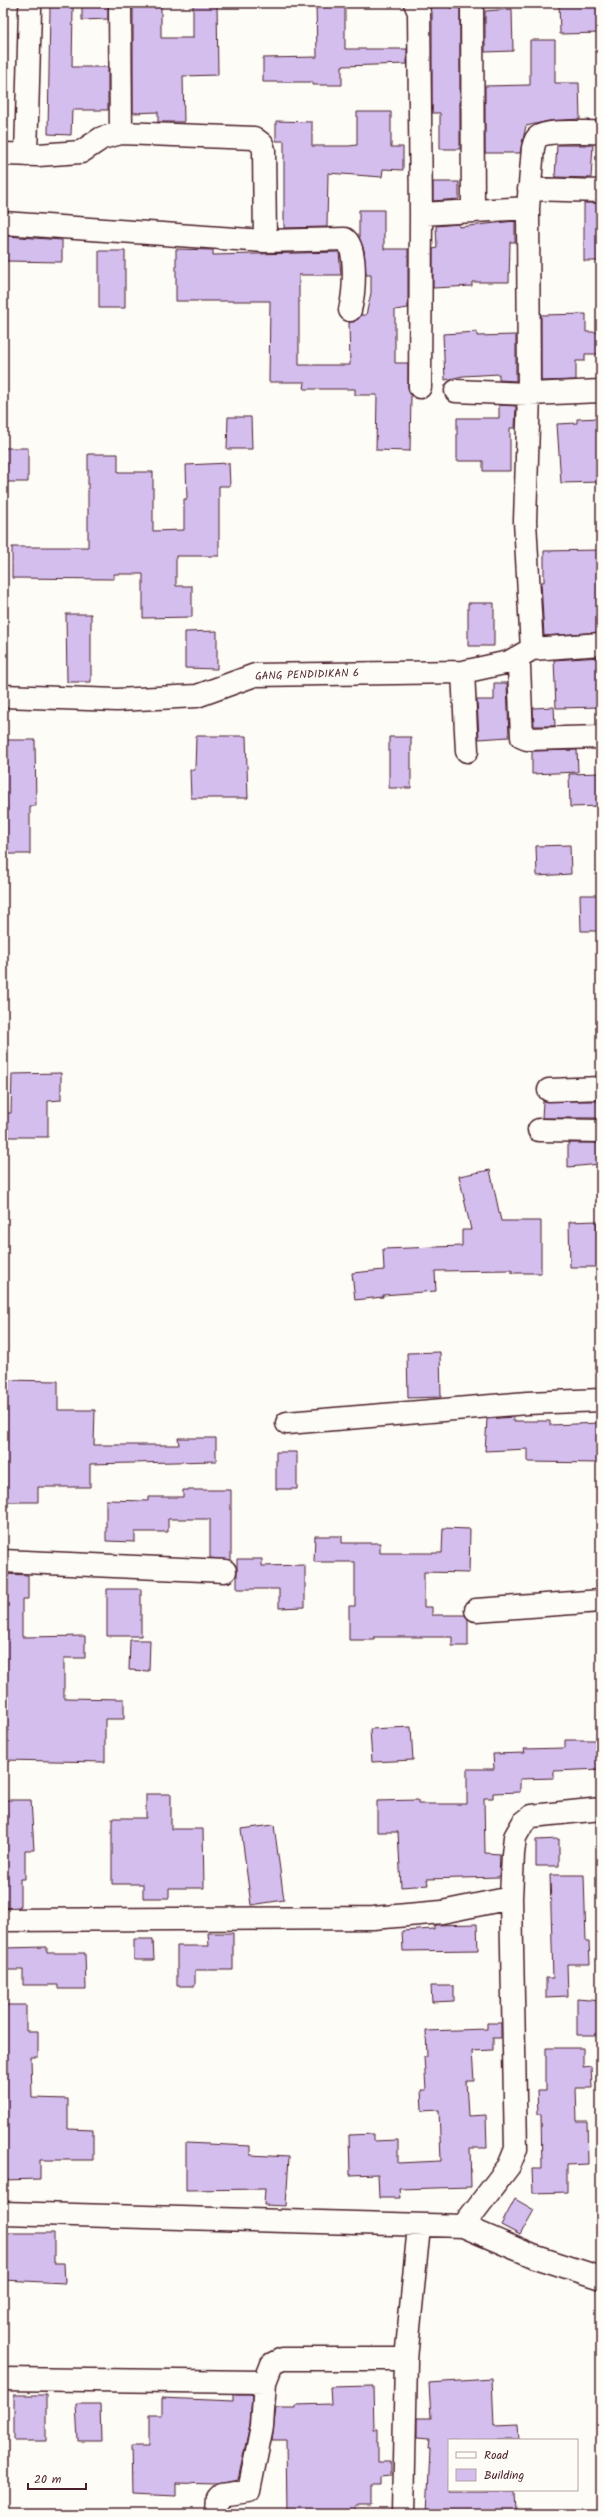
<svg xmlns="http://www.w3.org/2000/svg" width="604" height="2517" font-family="Kalam,sans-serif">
<rect width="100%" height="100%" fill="#fdfcf7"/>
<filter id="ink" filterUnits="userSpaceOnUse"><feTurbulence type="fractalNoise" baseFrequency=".025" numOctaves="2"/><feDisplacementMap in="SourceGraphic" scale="8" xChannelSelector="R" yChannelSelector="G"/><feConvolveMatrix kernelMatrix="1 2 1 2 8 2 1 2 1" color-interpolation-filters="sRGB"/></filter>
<g filter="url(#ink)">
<path fill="#d4beee" stroke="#4a1f2b" d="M82 3H108V19L82 20Z
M193 3H217L218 75 183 76 184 122H158V112L133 113V7L161 6V38H193Z
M316 3H345V49H407V64L342 66V85H313V82H263V58L317 57Z
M429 3H450V8H460V149H440V113H432V12Z
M559 3H601V33L560 34Z
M50 7H73L72 67H108V110H72L71 135 48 134Z
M512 9 513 51 485 52V11Z
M530 40H555V83H579L580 119 549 121 526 126 520 153H485V86L530 85Z
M357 112H391V147H403V170L383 169 382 177 328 173 327 227 284 228V141H276V121L312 122V146H349L357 145Z
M557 145H593L591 178 555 177Z
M433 182H459V199L433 201Z
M584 203H601V261H584Z
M359 210H384V249H408V308L395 310V363H408V387L411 395 410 451 376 450 377 395H355V389H304L305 382H269L270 301H176V249L213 250V255L339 252 341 275H299V365H350L349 322H354L361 315H366L371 293V275H366L364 250 359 237Z
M515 221V242H510L509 282H472V286L433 288V249L437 248 436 226 459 224V227Z
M6 236 62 240V262L6 261Z
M99 251H125V308H99Z
M586 314V332H601V354H585V361H576V380L541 381V315Z
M477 332V336L516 335V381L499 380V374L463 376 445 380 443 334Z
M499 405 516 406 515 428H510V471H483V461H457V418H499Z
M228 417H251L252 449H227Z
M601 418V482L561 483 557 424 577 423V419Z
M3 448H28V482H3Z
M88 454H118V472H153V531L184 530V499H187L186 465 229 463 230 486H219V556H176V586H192V617L143 618V574H114V579L12 578V547H88Z
M601 550V632L544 636 541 582H544V551Z
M468 603H494V646H468Z
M66 614H91V682H67Z
M217 631V669L185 668V632Z
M601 657V707L556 708 554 660Z
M494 683H507L509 737 479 739 477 700H494Z
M554 707 555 726H534L533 708Z
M196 736H246L248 798H191L190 770H195Z
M389 737H411V788H389Z
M3 740H35L36 806H30V854H3Z
M577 750 578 772 532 774V751Z
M601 773V806L570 807 569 774Z
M570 845 571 874 537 876 536 846Z
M580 895H601V931H581Z
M61 1073V1100L48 1101V1137H3V1113H11L12 1074Z
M543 1101H601V1118H542Z
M568 1143H601V1164L568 1167Z
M490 1170 501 1221H541V1273H512V1270L435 1271 436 1291 383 1295V1297L355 1300 352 1273 384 1270 383 1249 462 1246V1230H471L459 1176Z
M597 1221 598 1267H570L569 1222Z
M440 1352 441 1397 408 1398 407 1353Z
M3 1380 58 1381V1410H95L94 1445H179L178 1438H216V1461L90 1464V1487H38V1502H3Z
M513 1417V1421H550V1425L600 1423 601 1463 528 1462V1449L485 1451 487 1419Z
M276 1452H297V1489H276Z
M183 1490H231V1560L210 1558V1519H168V1532H135V1542L106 1541V1500L148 1501V1497H183Z
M443 1528 470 1529 469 1573 424 1572V1607H432V1615H465L468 1619V1646H452V1637H374V1640H349V1606H355V1562H314L315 1536H342V1543H380V1553H442Z
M237 1559H262V1566L305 1565V1607L279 1608V1589H237Z
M3 1574 28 1575V1599H22V1637L85 1636V1658H64V1698L124 1699V1719H105V1762L3 1760Z
M107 1589H141V1636H107Z
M130 1640H150L149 1671 129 1670Z
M411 1727 413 1760 372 1762 370 1729Z
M565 1740H601V1769L554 1771V1778L520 1779V1792L493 1793V1798H484L485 1853 500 1854 499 1877 427 1879 428 1885 401 1887 398 1832H377V1801L418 1800V1804H467V1769H494L493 1754 525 1753 524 1749 565 1748Z
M146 1794H171V1829H203L204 1888H169V1898H143V1884H112V1818H146Z
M3 1800H31L34 1850H25V1879H20V1907L3 1908Z
M274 1825 284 1900 251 1905 241 1829Z
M559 1839V1866H536V1840Z
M550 1875H584L586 1942H589L590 1964H567L568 1996 546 1997V1978H553Z
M477 1924 478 1950 403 1951 402 1931 434 1929V1925Z
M208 1933H233V1970H195V1986H177V1946H209Z
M134 1939H153L154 1960H134Z
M47 1947V1953H85L86 1989H58V1985H23V1970H3V1948Z
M431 1986H454V2001L432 2002Z
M577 1999 601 2001V2035H577Z
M3 2005H26V2031H38V2057H31L32 2098 68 2099V2129L93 2130V2160H40V2179L3 2180 6 2086H3Z
M487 2023H501V2038H493V2050L472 2051 474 2081H466L468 2116 486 2115 487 2148H470L471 2187 399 2189 400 2198H379L378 2174 350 2175 349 2135 373 2134V2141L398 2140V2163L441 2161 439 2110 422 2111 421 2090H426L424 2057H427L426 2031 487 2029Z
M546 2048H583V2067L591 2066 592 2088H576L577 2121H587L588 2164 567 2165V2192L533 2193 532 2169H542L541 2114H538L537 2091H546Z
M186 2143 250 2146V2155L289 2157 286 2206 264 2205 265 2189 186 2190Z
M515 2199 534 2210 520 2235 501 2225Z
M3 2233H54V2263H64L65 2283 3 2280Z
M492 2379 494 2426 518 2425 519 2440H449V2492H515L516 2511 427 2514 430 2449H428L429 2439 417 2438V2418H431L429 2383Z
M373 2386 374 2429H378V2462H390V2476L380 2477V2485H371V2506H355V2514H287L286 2440H272L276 2408H295V2405L331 2404 330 2387Z
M234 2394H252L250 2424 238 2480 216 2484 176 2483V2496L132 2494 131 2445H149V2415H162V2398L234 2401Z
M14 2395H46V2441H14Z
M76 2404H100L101 2441H78Z"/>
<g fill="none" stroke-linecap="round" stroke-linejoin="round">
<defs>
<path id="street" d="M120 3 121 133
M415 3 419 12 421 214 528 208
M472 3 473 211
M3 154 38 155 81 152 102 138 121 133 254 138 262 144 264 150 265 241
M26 155 30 9
M529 189 601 191
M3 223 265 241 345 239C358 248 354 295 350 310
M420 387 421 214
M456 391 529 394 601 391
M532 649 525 521 529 394 528 208 533 148C534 144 535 139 538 137 548 129 587 133 601 132
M516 658 519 667 522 737 527 739 601 737
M463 672 467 751
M3 696 117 700 197 696 255 675 463 672 509 662 532 649 601 644
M549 1090 601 1088
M539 1130 601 1131
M287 1423 527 1403 601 1400
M3 1561 225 1571
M476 1610 601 1601
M3 1920 373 1918 442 1912 511 1898
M3 2213 463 2226 509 2166 516 2149 511 1898 513 1854 515 1837 523 1823 532 1816 601 1809
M463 2226 533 2256 601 2278
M3 2379 265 2382
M217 2514 218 2498 221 2495 249 2491 262 2426 265 2382 272 2364 282 2359H406
M403 2514 406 2359 419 2226"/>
</defs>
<use href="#street" stroke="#4a1f2b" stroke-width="25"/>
<use href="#street" stroke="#fdfcf7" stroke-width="22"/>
</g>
</g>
<g text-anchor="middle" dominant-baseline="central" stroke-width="3" stroke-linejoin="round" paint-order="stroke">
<g font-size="11" fill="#4a1f2b" stroke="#fdfcf7">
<text transform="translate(307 675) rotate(-2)">GANG PENDIDIKAN 6</text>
</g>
</g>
<rect width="604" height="2517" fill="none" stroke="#fdfcf7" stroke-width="16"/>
<rect x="8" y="8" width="588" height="2501" fill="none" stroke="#4a1f2b" stroke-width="1.5" filter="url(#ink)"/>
<rect x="448" y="2439" width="130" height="52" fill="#fdfcf7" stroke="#b5a4a5"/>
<rect x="456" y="2452" width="20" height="6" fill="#fdfcf7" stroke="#b5a4a5"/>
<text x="484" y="2459" font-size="12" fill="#4a1f2b">Road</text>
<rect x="456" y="2469" width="20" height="12" fill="#d4beee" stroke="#b5a4a5"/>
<text x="484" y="2479" font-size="12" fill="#4a1f2b">Building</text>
<path d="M28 2483v6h58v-6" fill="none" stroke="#4a1f2b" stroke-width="2"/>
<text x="34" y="2483" font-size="12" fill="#4a1f2b" stroke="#fdfcf7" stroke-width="3" paint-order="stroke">20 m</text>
</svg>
